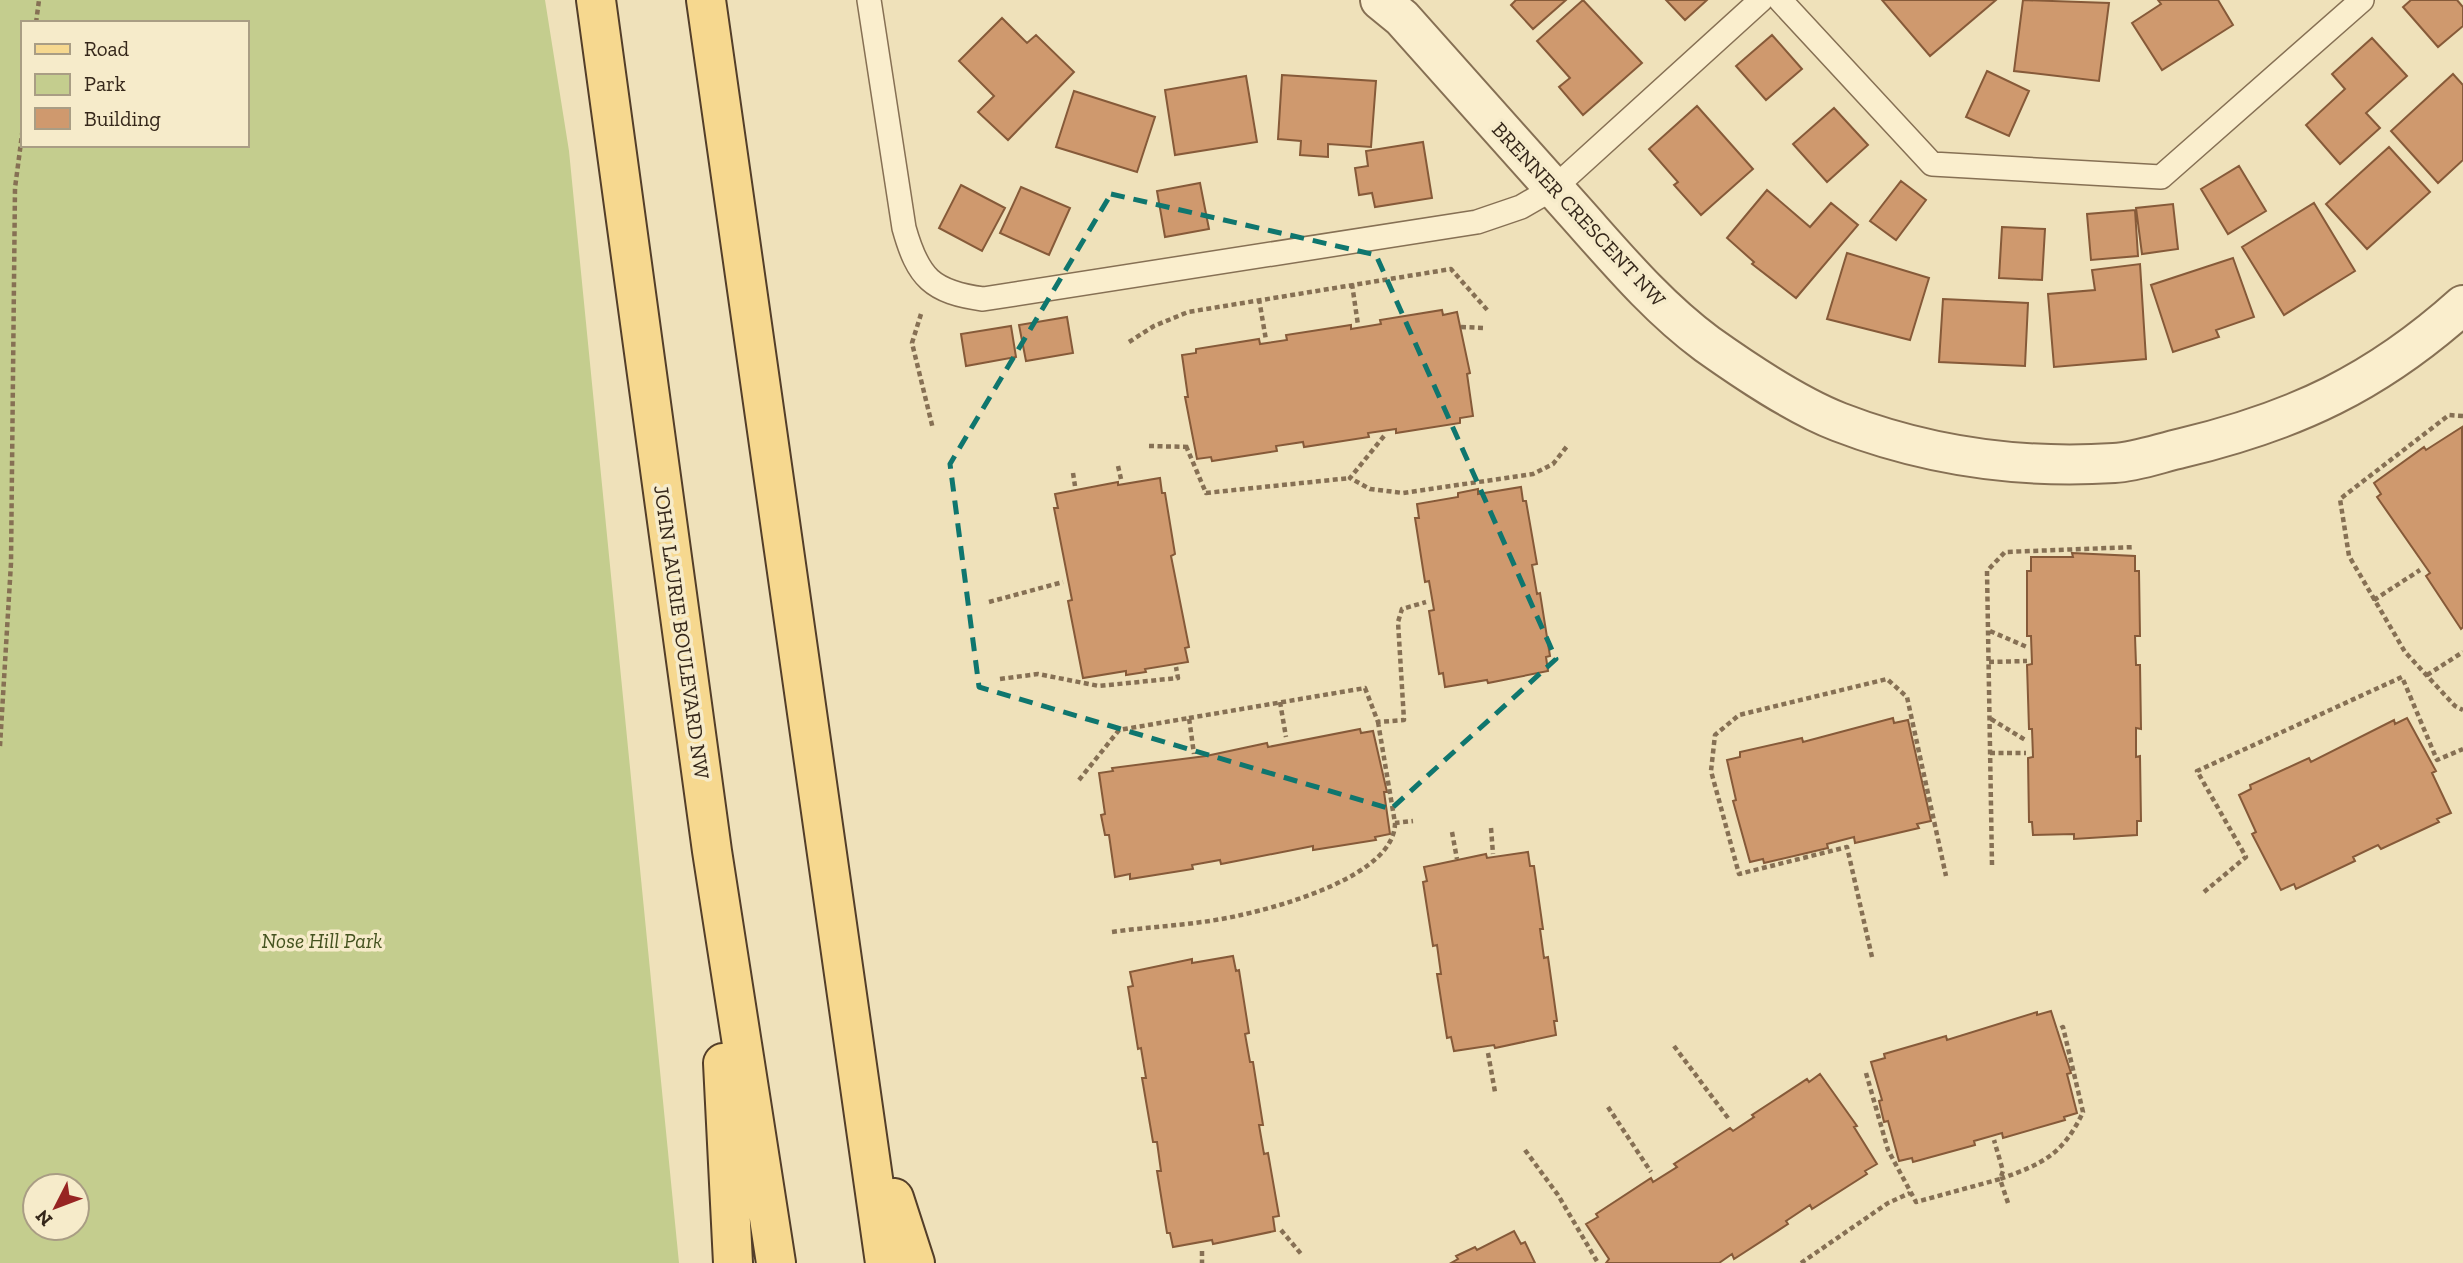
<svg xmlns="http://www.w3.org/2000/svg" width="2463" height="1263" font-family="'Zilla Slab',serif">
<rect width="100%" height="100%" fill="#efe1ba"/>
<path fill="#c4cd8e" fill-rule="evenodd" d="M0 0H545L569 151 679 1263H0ZM23 23H247V145H23ZM35 1186H77V1228H35Z"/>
<path fill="#cf996e" stroke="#865a39" stroke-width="2" d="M1516 0H1566L1533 29 1511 5Z
M1583 0 1642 63 1583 115 1559 87 1570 78 1537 41Z
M1666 0H1707L1685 20Z
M1882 0H1996L1930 56Z
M2023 0 2109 3 2099 81 2014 71Z
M2158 0H2218L2233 25 2162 70 2132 23 2161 4Z
M2411 0H2457L2463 7V26L2438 47 2403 7Z
M1002 18 1027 43 1036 35 1074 72 1008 140 978 112 994 96 959 61Z
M1772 35 1802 69 1766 100 1736 66Z
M2372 38 2407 76 2366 113 2380 128 2340 164 2306 125 2345 89 2332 74Z
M1987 71 2029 91 2009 136 1966 117Z
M2453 74 2463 85V160L2438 183 2391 131Z
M1282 75 1376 81 1371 147 1328 144V157L1300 155 1301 141 1278 139Z
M1246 76 1257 142 1175 155 1165 90Z
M1074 91 1155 117 1137 172 1056 147Z
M1697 106 1753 169 1701 215 1674 185 1678 182 1649 149Z
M1834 108 1868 145 1827 182 1793 144Z
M1423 142 1432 198 1375 207 1372 193 1359 195 1355 168 1368 166 1366 151Z
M2389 147 2430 192 2367 249 2326 204Z
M2239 166 2266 211 2228 234 2201 189Z
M1901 181 1926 200 1896 240 1870 221Z
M1200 183 1209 229 1165 237 1157 191Z
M961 185 1005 208 982 251 939 228Z
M1021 187 1070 208 1049 255 1000 233Z
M1767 190 1810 227 1831 203 1858 225 1796 298 1752 264 1754 262 1727 238Z
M2314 203 2355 271 2284 315 2242 247Z
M2173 204 2178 249 2142 254 2136 208Z
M2135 210 2138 256 2091 260 2087 214Z
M2002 227 2045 229 2042 280 1999 278Z
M1847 253 1929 278 1910 340 1827 319Z
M2233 258 2254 317 2216 330 2219 337 2173 352 2151 285Z
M2140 264 2146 359 2054 367 2048 294 2095 290 2092 270Z
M1943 299 2028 303 2025 366 1939 362Z
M1442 310 1443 315 1457 312 1470 373 1467 374 1473 416 1460 418V423L1396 433V429L1368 433 1369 437 1304 447 1303 442 1276 446 1277 451 1212 461 1211 457 1197 459 1185 397H1188L1182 355 1196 353V349L1259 339 1260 344 1287 340 1286 335 1351 325V329L1381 324 1380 320Z
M1067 317 1073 353 1026 361 1019 325Z
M1011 326 1016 357 966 366 961 334Z
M2462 427 2463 627 2461 629 2426 576 2430 573 2377 497 2381 494 2374 483 2424 447 2426 450Z
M1160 478 1162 493H1165L1175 554 1171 556 1189 647 1185 648 1188 662 1145 669 1146 672 1126 675V671L1083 678 1068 601 1072 600 1054 508H1058L1055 494 1118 482V485Z
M1521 487 1523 501H1526L1537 564 1532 565 1537 594 1540 593 1550 656 1546 657 1548 671 1488 683 1487 680 1445 687 1443 673 1439 674 1429 611 1434 610 1429 581 1425 582 1415 518H1419L1417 504 1458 497V493L1478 489V494Z
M2072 553 2135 556V571H2139L2140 636H2135L2136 665H2140L2141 729 2136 728V757L2140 756 2141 821H2137V835L2074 839V834L2033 835 2032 822H2029L2028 758 2033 757 2032 729H2029L2027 665 2032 664 2031 636H2027V571H2031V557H2073Z
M1893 718 1894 723 1908 720 1931 821 1917 824 1919 828 1855 843 1854 837 1827 844 1828 848 1764 863 1763 859 1750 862 1733 801 1736 800 1727 760 1740 757V752L1802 738 1803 742Z
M2407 718 2436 771 2432 773 2451 813 2437 819 2439 822 2381 849 2378 845 2353 857 2355 861 2296 889 2294 884 2281 890 2252 834 2256 832 2239 795 2251 789 2250 785 2309 758 2311 762 2394 720 2395 724Z
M1360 729 1361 733 1373 731 1387 792H1384L1390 834 1375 837 1376 840 1313 850V846L1221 864 1220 860 1192 865 1193 869 1130 879V874L1115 877 1109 835H1105L1101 815 1105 814 1099 773 1113 771 1112 768 1206 756 1267 743 1268 747Z
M1528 852 1530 866H1534L1543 929H1540L1544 958 1548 957 1557 1021H1554L1556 1035 1495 1048 1494 1045 1454 1051 1451 1037 1447 1038 1437 974H1441L1437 945 1433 946 1423 882 1427 881 1424 867 1486 854 1487 858Z
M1233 956 1236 971 1239 970 1249 1033 1245 1034 1250 1062H1253L1263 1125H1259L1264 1154 1268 1153 1279 1216 1273 1217 1275 1231 1213 1244 1212 1240 1173 1247 1170 1233H1167L1157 1171H1161L1157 1142H1153L1142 1078H1146L1141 1048 1138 1049 1128 987 1133 986 1130 972 1192 959V963Z
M2051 1011 2071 1073 2067 1074 2077 1113 2064 1117 2065 1120 2003 1138 2002 1133 1974 1141 1975 1145 1913 1162 1912 1158 1899 1161 1888 1121 1884 1122 1879 1101 1882 1100 1871 1062 1885 1058 1884 1054 1946 1036 1947 1040 2037 1012V1015Z
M1820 1074 1857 1126 1854 1127 1877 1164 1865 1171 1867 1174 1812 1209 1810 1205 1786 1221 1788 1224 1734 1259 1732 1254 1719 1263H1606L1609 1259 1586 1224 1598 1217 1596 1214 1651 1178 1653 1182 1677 1167 1674 1164 1730 1128 1733 1131 1754 1117 1752 1115 1807 1079 1809 1082Z
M1514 1231 1521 1244 1525 1242 1535 1263H1451L1458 1259 1456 1256 1475 1247 1477 1250Z"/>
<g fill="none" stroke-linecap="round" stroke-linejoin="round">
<defs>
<path id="service" d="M869 0 904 228C918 278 932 292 983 299L1477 222 1521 207 1554 188 1761 0
M1780 0 1932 164 2161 177 2362 0"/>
<path id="minor" d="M1380 0 1402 18C1460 83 1518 148 1576 213 1617 259 1657 307 1707 344 1745 371 1795 405 1839 422 1927 456 2019 469 2114 463 2136 462 2160 453 2182 448 2295 421 2376 383 2463 305"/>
<path id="primary" d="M596 0 712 851 776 1263
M706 0 885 1263
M723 1063 733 1263
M894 1198 915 1263"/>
</defs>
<use href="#service" stroke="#867054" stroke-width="26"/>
<use href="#minor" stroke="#867054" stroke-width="42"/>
<use href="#primary" stroke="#533e29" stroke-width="42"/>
<path stroke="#867054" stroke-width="4.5" stroke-dasharray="5 3.5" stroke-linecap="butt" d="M36 23 39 0
M1352 284 1358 325
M1259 299 1266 340
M921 314 912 343 933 429
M1461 327 1484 328
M1129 342 1154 326 1188 312 1451 269 1489 312
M2463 416 2449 415 2340 499 2349 556 2405 652 2455 706 2463 710
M1384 436 1350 478 1370 489 1403 493 1533 474 1553 464 1568 445
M1149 446 1191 447
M1186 446 1206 493 1350 478
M1118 466 1121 479
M1073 473 1075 486
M2374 600 2420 570
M989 602 1063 582
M1990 631 2027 647
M1989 662 2027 661
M2427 675 2463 652
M1000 679 1038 674 1099 686 1178 678 1176 667
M1280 702 1286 737
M1189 718 1365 688 1378 722 1404 720 1398 622 1402 609 1426 602
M1991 719 2027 741
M1378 722 1395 823 1413 821
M0 746 11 563 15 188 23 127
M1990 753H2026
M1079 780 1119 730 1189 718 1194 754
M1491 828 1493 854
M1452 832 1457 859
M1992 865 1987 571 2005 552 2135 547
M2204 892 2246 857 2197 771 2402 677 2437 760 2463 749
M1112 932C1154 926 1199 925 1241 915 1282 906 1395 875 1395 823
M1872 957 1847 847 1739 874 1711 771 1715 735 1739 715 1887 679 1907 697 1946 876
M1674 1046 1728 1118
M1488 1053 1495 1092
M1866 1073 1888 1150 1916 1202 2000 1179 2003 1171 1994 1140
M1608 1107 1651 1172
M1525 1150 1558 1195 1598 1263
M2008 1203 2000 1179C2042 1164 2063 1155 2083 1112L2063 1027 2057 1030
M1281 1230 1302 1255
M1202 1251V1263
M1801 1263 1888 1203 1910 1193"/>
<use href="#service" stroke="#faeecd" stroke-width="23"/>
<use href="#minor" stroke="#faeecd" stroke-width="38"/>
<use href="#primary" stroke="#f6d88f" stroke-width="38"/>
</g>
<path fill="none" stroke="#0f766e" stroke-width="5" stroke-dasharray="14 9" stroke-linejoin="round" d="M1111 194 1376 255 1556 659 1391 809 979 687 950 464Z"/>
<g text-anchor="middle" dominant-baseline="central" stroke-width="7" stroke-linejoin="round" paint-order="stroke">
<g font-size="21" fill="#35271a" stroke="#f6ebca">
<text transform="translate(1579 214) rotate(47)">BRENNER CRESCENT NW</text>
<text transform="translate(682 632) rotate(82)">JOHN LAURIE BOULEVARD NW</text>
</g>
<g font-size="21" font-style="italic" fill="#44521f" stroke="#f6ebca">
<text x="322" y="940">Nose Hill Park</text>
</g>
</g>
<rect x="21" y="21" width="228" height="126" fill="#f6ebca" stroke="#a99d84" stroke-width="2"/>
<rect x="35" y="44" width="35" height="10" fill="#f6d88f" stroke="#a99d84" stroke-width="2"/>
<text x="84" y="56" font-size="21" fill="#35271a">Road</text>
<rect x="35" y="74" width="35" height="21" fill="#c4cd8e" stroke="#a99d84" stroke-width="2"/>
<text x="84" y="91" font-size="21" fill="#35271a">Park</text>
<rect x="35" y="108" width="35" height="21" fill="#cf996e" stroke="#a99d84" stroke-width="2"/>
<text x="84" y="126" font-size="21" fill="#35271a">Building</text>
<g transform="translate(56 1207) rotate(228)"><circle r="33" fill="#f6ebca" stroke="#a99d84" stroke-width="2"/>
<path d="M0-5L12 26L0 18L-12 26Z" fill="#972422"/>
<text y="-10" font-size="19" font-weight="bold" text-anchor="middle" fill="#35271a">N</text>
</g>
</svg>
